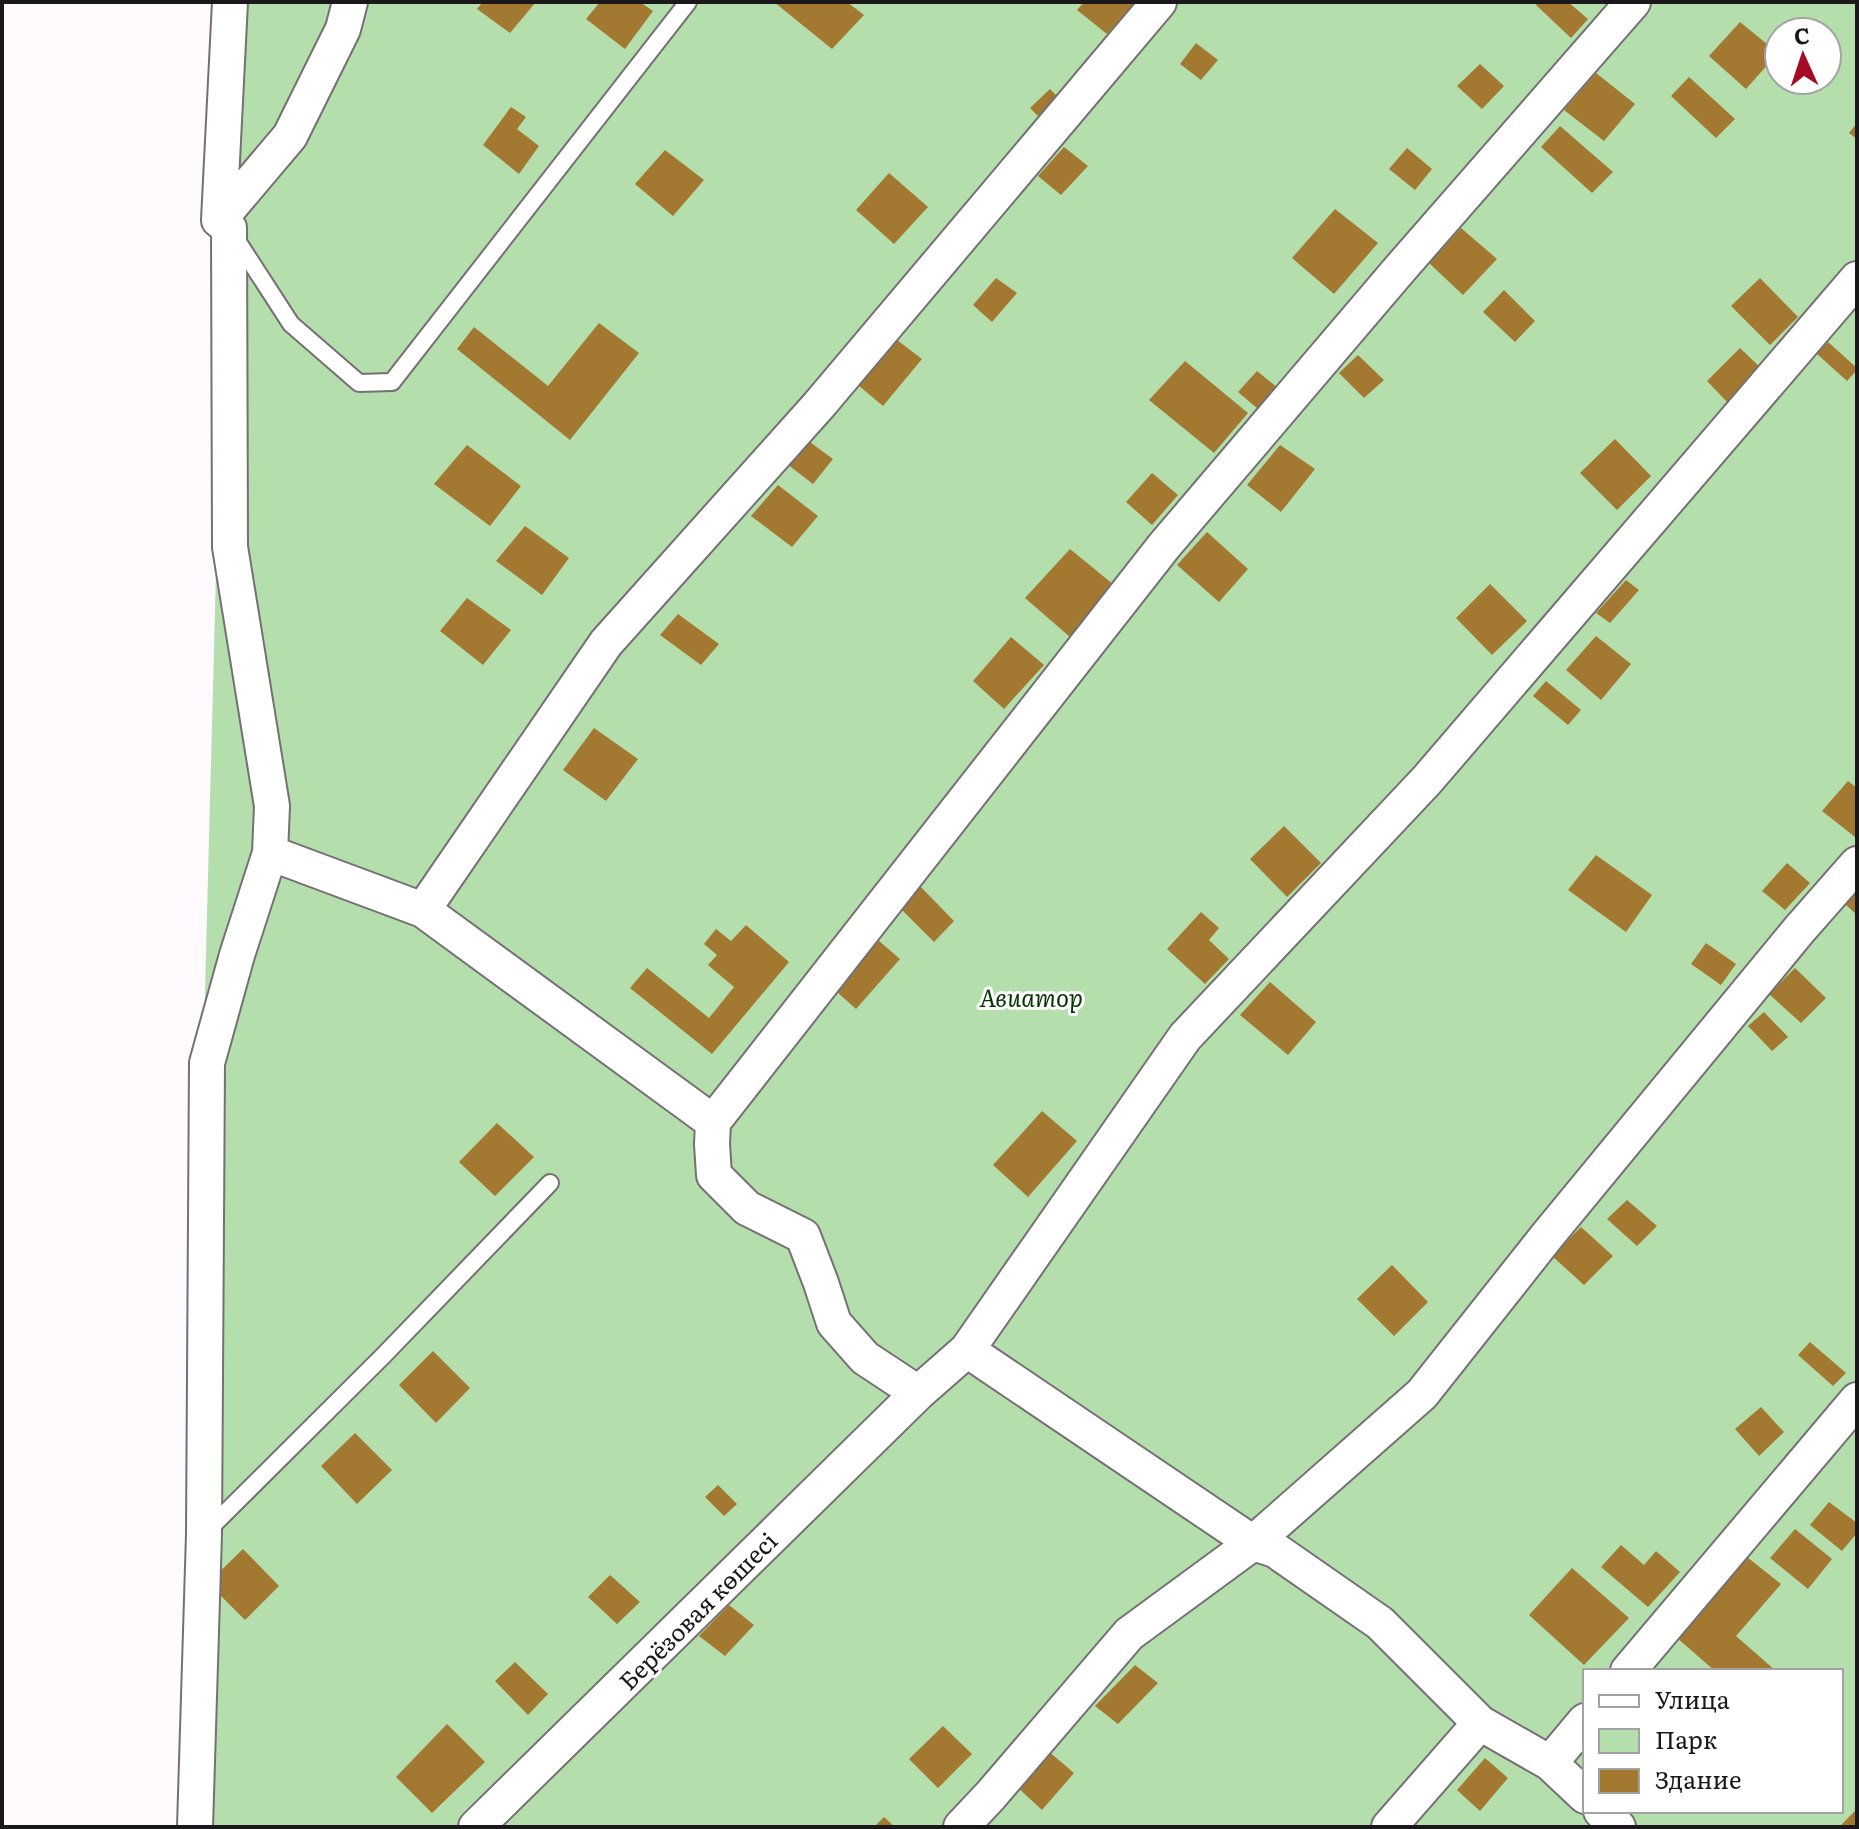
<svg xmlns="http://www.w3.org/2000/svg" width="1859" height="1829" font-family="Literata,serif">
<rect width="100%" height="100%" fill="#fefafe"/>
<path fill="#b4deac" fill-rule="evenodd" d="M231 2H1857V1827H183ZM1779 32H1827V80H1779ZM1585 1671H1841V1811H1585Z"/>
<path fill="#a37932" d="M483 2H536L510 33 477 9Z
M600 2H640L653 11 625 49 586 19Z
M774 2H847L864 15 832 49Z
M1084 2H1132L1134 4 1107 34 1077 10Z
M1538 2H1568L1588 19 1571 38 1536 5Z
M1740 22 1778 53 1746 89 1709 56Z
M1196 43 1218 60 1201 80 1180 64Z
M1480 64 1504 86 1482 109 1457 86Z
M1596 73 1635 104 1604 141 1564 110Z
M1689 77 1735 119 1716 138 1671 96Z
M1050 89 1065 104 1046 124 1030 108Z
M511 107 526 117 517 129 539 146 519 174 483 145Z
M1857 123V139L1849 133Z
M1560 126 1613 172 1592 193 1541 147Z
M1064 147 1088 166 1061 195 1038 176Z
M1407 148 1432 169 1415 190 1389 169Z
M665 150 704 180 673 216 635 184Z
M889 173 928 207 894 244 856 210Z
M1335 209 1378 243 1334 294 1292 258Z
M1461 228 1497 259 1463 295 1429 263Z
M996 278 1017 293 992 322 973 305Z
M1760 278 1798 317 1770 345 1731 306Z
M1504 290 1535 321 1515 342 1483 312Z
M599 323 639 353 570 440 457 349 474 327 548 386Z
M897 340 922 359 883 406 858 385Z
M1828 342 1857 368V370L1847 381 1816 353Z
M1740 348 1763 370 1730 405 1707 381Z
M1358 355 1384 380 1364 398 1339 373Z
M1185 361 1248 413 1214 453 1149 400Z
M1257 371 1278 388 1258 409 1238 392Z
M1615 439 1651 476 1617 510 1580 473Z
M807 440 833 459 813 484 787 464Z
M467 445 521 486 490 526 434 484Z
M1280 445 1315 469 1281 512 1247 485Z
M1152 473 1178 495 1152 525 1126 502Z
M778 485 818 516 792 547 751 516Z
M525 526 569 558 542 595 496 561Z
M1207 532 1248 569 1219 602 1177 565Z
M1070 549 1114 585 1070 637 1025 598Z
M1626 580 1639 590 1610 623 1596 613Z
M1490 584 1527 621 1492 655 1456 618Z
M467 598 511 630 483 665 440 631Z
M678 614 719 644 701 665 660 635Z
M1596 636 1631 664 1601 700 1566 670Z
M1011 637 1044 665 1004 709 973 681Z
M1546 681 1581 710 1568 725 1533 696Z
M594 728 638 759 606 801 563 770Z
M1848 781 1857 788V835L1855 837 1822 811Z
M1284 826 1321 863 1287 897 1250 859Z
M1596 855 1652 895 1626 932 1568 890Z
M1787 863 1810 883 1785 910 1762 891Z
M917 883 954 921 934 942 896 904Z
M1857 892V915L1845 904Z
M1201 912 1219 928 1209 940 1229 959 1205 984 1167 949Z
M746 925 789 962 712 1054 630 988 647 968 709 1018 734 987 708 965 717 955 704 944 716 929 731 941Z
M871 934 900 959 856 1009 827 983Z
M1706 943 1736 964 1721 985 1691 964Z
M1795 968 1826 998 1801 1023 1769 994Z
M1270 982 1316 1022 1288 1055 1240 1015Z
M1764 1012 1788 1037 1772 1051 1748 1026Z
M1042 1111 1077 1141 1028 1197 993 1165Z
M497 1123 534 1157 495 1196 459 1162Z
M1627 1200 1657 1226 1637 1246 1607 1219Z
M1581 1227 1613 1256 1584 1285 1552 1256Z
M1392 1265 1428 1302 1394 1336 1357 1299Z
M1810 1342 1846 1373 1833 1386 1798 1355Z
M433 1351 470 1388 436 1423 399 1385Z
M1761 1407 1784 1432 1759 1456 1735 1429Z
M355 1433 392 1470 357 1504 321 1466Z
M718 1485 737 1504 724 1516 705 1497Z
M1829 1502 1857 1523V1533L1842 1551 1810 1525Z
M1795 1529 1832 1559 1808 1589 1770 1558Z
M1621 1545 1644 1565 1656 1551 1680 1572 1648 1607 1601 1567Z
M243 1549 279 1586 245 1620 208 1583Z
M1747 1557 1781 1584 1736 1636 1776 1671H1715L1676 1637Z
M1572 1568 1629 1618 1584 1665 1529 1615Z
M610 1575 640 1602 617 1624 588 1597Z
M729 1605 754 1625 725 1656 699 1636Z
M515 1662 548 1694 528 1715 495 1681Z
M1135 1665 1158 1683 1118 1724 1095 1706Z
M447 1724 485 1762 432 1813 396 1777Z
M943 1726 972 1754 938 1788 909 1759Z
M1047 1750 1074 1773 1042 1810 1015 1785Z
M1485 1758 1508 1778 1480 1811 1457 1790Z
M1855 1811 1857 1814V1827H1839Z
M884 1817 895 1827H874Z"/>
<g fill="none" stroke-linecap="round" stroke-linejoin="round">
<defs>
<path id="lane" d="M236 239 291 324 359 383 392 382 688 2
M205 1533 383 1356 550 1183"/>
<path id="street" d="M219 220 290 136 343 29 350 2
M270 853 423 910 713 1122 712 1144 714 1175 747 1208 803 1236 821 1283 834 1323 865 1358 918 1393 967 1350 1185 1037 1427 780 1857 279
M423 910 606 643 819 405 1159 2
M713 1122 1164 546 1399 270 1633 2
M967 1350 1253 1543 1275 1550 1380 1623 1480 1723 1550 1763 1585 1796
M1628 1671 1857 1400
M1550 1763 1585 1721
M1601 1811 1618 1827
M195 1827 204 1534 207 1063 237 955 270 853 272 806 230 547 229 228 219 220 230 2
M476 1827 918 1393
M961 1827 991 1795 1129 1634 1253 1543 1422 1394 1547 1236 1799 930 1857 864
M1389 1827 1480 1723"/>
</defs>
<use href="#lane" stroke="#747073" stroke-width="20"/>
<use href="#street" stroke="#747073" stroke-width="38"/>
<use href="#lane" stroke="#fff" stroke-width="16"/>
<use href="#street" stroke="#fff" stroke-width="34"/>
</g>
<g text-anchor="middle" dominant-baseline="central" stroke-width="6" stroke-linejoin="round" paint-order="stroke">
<g font-size="24" font-style="italic" fill="#063500" stroke="#fff">
<text x="1031" y="996">Авиатор</text>
</g>
<g font-size="24" fill="#1a181a" stroke="#fff">
<text transform="translate(697 1610) rotate(-45)">Берёзовая көшесі</text>
</g>
</g>
<rect width="1859" height="1829" fill="none" stroke="#1a181a" stroke-width="8"/>
<rect x="1583" y="1669" width="260" height="144" fill="#ffffff" stroke="#a3a3a3" stroke-width="2"/>
<rect x="1599" y="1695" width="40" height="12" fill="#ffffff" stroke="#a3a3a3" stroke-width="2"/>
<text x="1655" y="1709" font-size="24" fill="#1a181a">Улица</text>
<rect x="1599" y="1729" width="40" height="24" fill="#b4deac" stroke="#a3a3a3" stroke-width="2"/>
<text x="1655" y="1749" font-size="24" fill="#1a181a">Парк</text>
<rect x="1599" y="1769" width="40" height="24" fill="#a37932" stroke="#a3a3a3" stroke-width="2"/>
<text x="1655" y="1789" font-size="24" fill="#1a181a">Здание</text>
<g transform="translate(1803 56) rotate(357)"><circle r="38" fill="#ffffff" stroke="#a3a3a3" stroke-width="2"/>
<path d="M0-6L14 30L0 20L-14 30Z" fill="#a50b24"/>
<text y="-12" font-size="22" font-weight="bold" text-anchor="middle" fill="#1a181a">С</text>
</g>
</svg>
